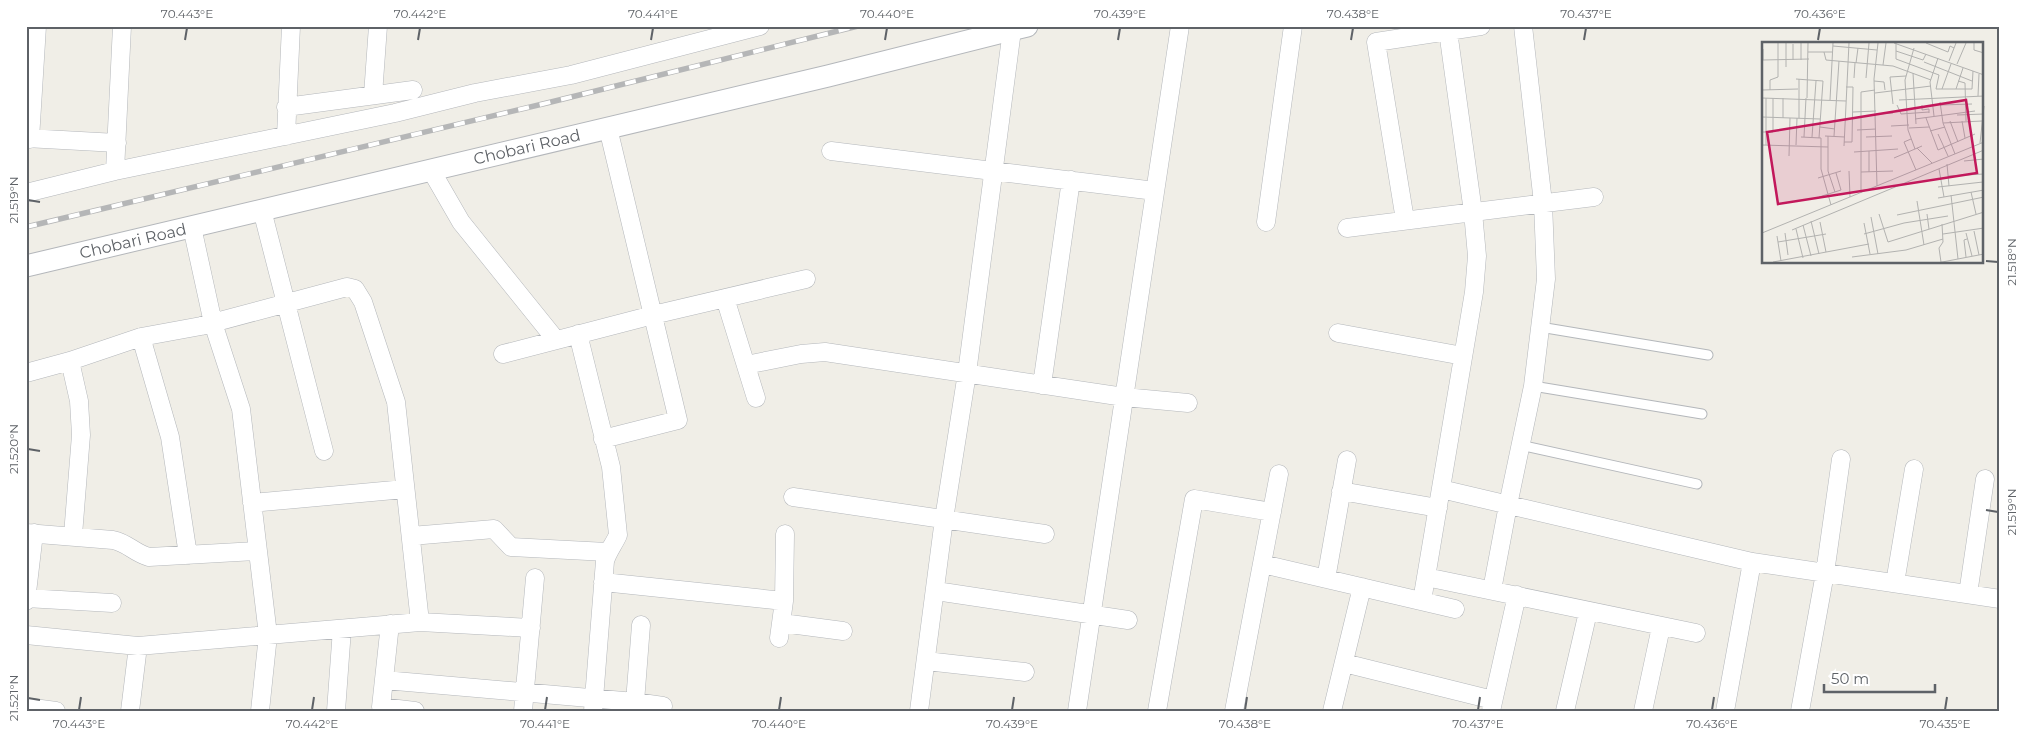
<svg xmlns="http://www.w3.org/2000/svg" width="2026" height="737" font-family="Montserrat,sans-serif">
<rect width="100%" height="100%" fill="#f0eee7"/>
<g fill="none" stroke-linecap="round" stroke-linejoin="round">
<defs>
<path id="service" d="M1540 327 1708 355
M1533 386 1702 414
M1520 445 1697 484"/>
<path id="minor" d="M373 95 378 26
M286 107 413 90
M286 136 291 26
M26 138 117 143
M30 139 37 26
M831 151 1155 191
M431 170 461 222 556 340
M115 171 122 26
M26 193 115 171 395 113 475 93 571 75 760 26
M262 210 324 451
M1405 220 1376 42 1481 26
M1266 222 1293 26
M192 227 213 323 241 409 268 635 260 711
M1347 228 1594 197
M725 298 756 398
M1338 333 1463 356
M578 334 611 467 618 535C614 544 608 551 605 561L593 711
M141 337 170 437 188 555
M503 354 653 315 806 279
M70 361 79 401 81 435 73 535
M746 365 801 354 825 352 1124 397 1188 403
M26 373 70 361 141 337 201 326 347 287 355 289 363 302 396 402 420 622
M1042 385 1071 180
M603 439 678 420 608 128
M1441 489 1752 562 2000 599
M1341 491 1438 508
M793 497 1045 534
M252 503 405 489
M26 533 113 540C128 543 134 553 149 557L258 551
M411 536 494 529 511 547 607 552
M1262 564 1455 609
M1426 577 1696 633
M1326 579 1347 460
M603 582 784 601
M1895 583 1914 469
M1492 590 1508 505 1533 386 1546 279 1543 203 1523 26
M936 591 1128 620
M1968 594 1985 479
M26 598 112 603
M26 601 34 533
M1422 601 1474 292 1477 256 1473 212 1448 31
M782 623 843 631
M390 624 381 707 415 711
M26 635 138 646 420 622 531 628
M779 638 784 601 785 534
M926 661 1025 672
M1344 663 1493 700
M384 680 635 702 663 706 662 711
M635 702 641 625
M26 707 56 711
M130 711 138 646
M336 711 342 629
M523 711 535 578
M919 711 944 519 967 373 1012 30
M1077 711 1180 26
M1157 711 1194 499 1272 512
M1234 711 1279 474
M1332 711 1362 587
M1491 711 1517 595
M1565 711 1588 612
M1643 711 1661 627
M1725 711 1752 562
M1800 711 1825 573 1841 459"/>
<path id="tertiary" d="M26 266 828 76 1027 26"/>
</defs>
<use href="#service" stroke="#b4b7bb" stroke-width="11"/>
<use href="#minor" stroke="#b4b7bb" stroke-width="19"/>
<use href="#tertiary" stroke="#b4b7bb" stroke-width="23"/>
<use href="#service" stroke="#fff" stroke-width="9"/>
<use href="#minor" stroke="#fff" stroke-width="18"/>
<use href="#tertiary" stroke="#fff" stroke-width="21"/>
<defs>
<path id="rail" d="M26 227 551 102 858 26"/>
</defs>
<use href="#rail" stroke="#b5b6b7" stroke-width="5.5"/>
<use href="#rail" stroke="#fff" stroke-width="4" stroke-dasharray="11" stroke-linecap="butt"/>
</g>
<path fill="none" stroke="#5e6267" stroke-width="2" d="M185 40 187 28M418 40 420 28M651 40 653 28M885 40 887 28M1118 40 1120 28M1351 40 1353 28M1584 40 1586 28M1818 40 1820 28M28 200 40 202M1986 261 1998 262M28 449 40 451M1986 510 1998 512M28 698 40 700M79 710 81 697M312 710 314 697M545 710 547 697M779 710 781 697M1012 710 1014 697M1245 710 1247 697M1478 710 1480 697M1712 710 1714 697M1945 710 1947 697"/>
<g text-anchor="middle" dominant-baseline="central" stroke-width="5" stroke-linejoin="round" paint-order="stroke">
<g font-size="16" fill="#5e6267" stroke="#fff">
<text transform="translate(527 147) rotate(-13)">Chobari Road</text>
<text transform="translate(133 241) rotate(-13)">Chobari Road</text>
</g>
</g>
<g transform="translate(1762 42)">
<rect width="221" height="221" fill="#f0eee7"/>
<path fill="none" stroke="#b2b2b0" stroke-width="1" d="M24 1V25M132 1 222 33M134 1V17L177 33 174 47H210M164 1 186 10 188 4 192 6M212 1V8L222 11M71 4 115 8M152 6 143 38 146 88 153 107M1 7V18L47 17M134 9 161 18 164 12M46 10H70M62 10 64 18 131 24 169 38M31 18V2M39 18V1M187 19 194 1M162 20 210 39M94 21 96 6M195 22 204 1M121 23 124 1M151 31 154 82M92 36 93 21M104 36 107 1M34 37 61 39 57 96M112 39 122 40 123 48M196 39 203 41 204 79M180 47 189 22M194 47 201 26M210 47 211 29M0 48 36 47M8 48V38L16 35V1M113 51 169 44M216 54 217 32M0 56 84 59M45 56 46 1M68 58 71 1M137 58 222 54M178 60 181 81 193 112M131 62 128 35 144 34M135 63 139 72 167 70M160 63V68L167 67V71M179 63 210 62M91 70 114 69M114 72 131 71M195 73 222 72M172 74 168 40 176 16M0 75 58 77M21 76V56M37 76V37M164 76 176 108 213 92M153 77 213 69M188 79 196 100M200 79 203 96M181 81 220 79M129 84 147 83M58 85 73 87M147 86 167 85M95 88 114 87M168 89 183 85M0 90H11V56M176 92 186 114M63 94 83 95M66 94V129L73 150M72 94 77 19M39 95 59 96M42 95 44 56M50 95 54 39M104 95 130 94M59 96V127L69 163M149 97 142 100 154 128M82 100H90L91 45H84M218 101 222 64M0 103 66 105M4 103V56M34 103 35 76M82 104 87 1M155 106 170 121M107 109V130M92 110 136 107M27 114 28 76M132 116 160 104M202 119 222 117M185 122 187 144M177 127 182 155M87 129 88 155M99 130 131 129M186 134 222 132M56 136 79 129M115 144 112 37 116 1M176 145 221 140M209 150 214 172M99 151V50L113 48M189 153 196 217M57 155 79 148 74 131M176 156 222 148M155 159 162 203M117 172 126 200 222 170M165 172 167 187M135 173 222 155M109 175 116 212M49 179 57 212M58 180 64 210M102 181 108 212M41 183 49 214M34 187 41 216M30 188 222 108M212 189 217 213M0 191 222 100M23 191 26 213M204 191 210 214M102 192 142 181 186 174M181 192 222 186M15 194 19 219M16 200 64 192M90 215 144 208 181 197M204 215 202 198 205 197M11 220 107 202M179 220 177 206 181 200 180 182M175 221 222 212"/>
<path fill="#c2185b" fill-opacity="0.15" stroke="#c2185b" stroke-width="2.5" d="M204 58 215 131 16 162 5 90Z"/>
<rect width="221" height="221" fill="none" stroke="#5e6267" stroke-width="2.5"/>
</g>
<rect width="2026" height="737" fill="none" stroke="#ffffff" stroke-width="55"/>
<path d="M1824 684v8h111v-8" fill="none" stroke="#5e6267" stroke-width="2.5"/>
<text x="1831" y="684" font-size="15" fill="#5e6267" stroke="#ffffff" stroke-width="4" paint-order="stroke">50 m</text>
<rect x="28" y="28" width="1970" height="682" fill="none" stroke="#5e6267" stroke-width="2"/>
<g font-size="12" text-anchor="middle" fill="#5e6267">
<text x="187" y="18">70.443°E</text>
<text x="420" y="18">70.442°E</text>
<text x="653" y="18">70.441°E</text>
<text x="887" y="18">70.440°E</text>
<text x="1120" y="18">70.439°E</text>
<text x="1353" y="18">70.438°E</text>
<text x="1586" y="18">70.437°E</text>
<text x="1820" y="18">70.436°E</text>
<text transform="translate(14 200) rotate(-90)" y="4">21.519°N</text>
<text transform="translate(2012 262) rotate(-90)" y="4">21.518°N</text>
<text transform="translate(14 449) rotate(-90)" y="4">21.520°N</text>
<text transform="translate(2012 512) rotate(-90)" y="4">21.519°N</text>
<text transform="translate(14 698) rotate(-90)" y="4">21.521°N</text>
<text x="79" y="728">70.443°E</text>
<text x="312" y="728">70.442°E</text>
<text x="545" y="728">70.441°E</text>
<text x="779" y="728">70.440°E</text>
<text x="1012" y="728">70.439°E</text>
<text x="1245" y="728">70.438°E</text>
<text x="1478" y="728">70.437°E</text>
<text x="1712" y="728">70.436°E</text>
<text x="1945" y="728">70.435°E</text>
</g>
</svg>
